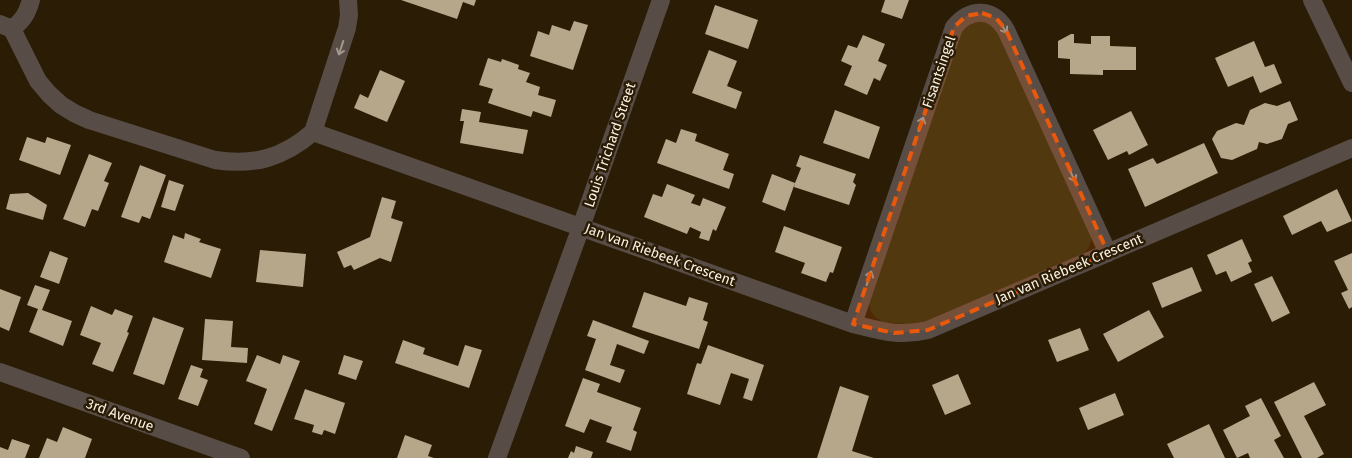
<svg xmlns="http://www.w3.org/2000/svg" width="1352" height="458" font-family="'Fira Sans',sans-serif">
<rect width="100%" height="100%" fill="#2a1c05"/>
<path fill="#2d3010" d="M979 19 993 23 1092 234C1091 244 1089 249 1081 256L931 322 903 324 883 322 876 318 871 312 869 305V297L960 30Z"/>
<path fill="#b6a68a" d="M401 0H476L474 6 463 2 457 19Z
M885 0H909L902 19 881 12Z
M715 5 758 20 748 49 705 34Z
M574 21 588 25 573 70 530 56 538 31 549 35 552 25 570 31Z
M1071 34H1074V43L1091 44V36H1110V46L1136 47V70H1103V75L1070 74V59L1058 58V41Z
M863 35 885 44 878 61 887 65 880 81 874 78 867 95 844 85 852 66 841 61 848 45 857 48Z
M1254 41 1265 67 1274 64 1282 83 1260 93 1253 76 1228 87 1215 58Z
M709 50 737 61 727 86 742 92 736 109 692 93Z
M488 58 501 62 502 59 519 65 518 69 530 73 526 82 540 87 538 95 556 100 551 117 533 111 531 117 488 103 493 89 479 85Z
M380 70 405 81 387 122 354 108 360 94 368 98Z
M1290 101 1298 120 1288 124 1282 139 1267 144 1259 142 1257 149 1232 160 1221 158 1212 139 1217 131 1236 123 1244 125 1250 110 1265 103 1277 106Z
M462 109 481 112 479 122 528 130 523 154 460 143 464 121H460Z
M835 110 880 127 869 159 823 143Z
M1131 111 1148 145 1129 155 1127 151 1108 160 1093 130Z
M681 129 697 134 695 141 729 154 723 170 734 174 729 189 657 163 666 139 676 143Z
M27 137 45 143 47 137 71 145 60 175 19 160Z
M1204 143 1218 173 1145 207 1128 169 1153 158 1157 164Z
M89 154 112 163 104 181 109 183 98 211 92 209 85 227 63 219Z
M800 155 856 174 853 182 856 185 849 205 794 187 795 183 785 211 762 202 772 174 795 183 801 168 796 166Z
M140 165 166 175 150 219 142 216 139 223 121 217Z
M169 180 184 185 175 211 161 207Z
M667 184 695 195 691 203 700 206 703 198 726 207 716 231 713 229 709 241 699 238 701 232 690 227 687 234 644 217 653 194 662 197Z
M1337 189 1352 221 1327 232 1321 221 1292 235 1283 216Z
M28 193 47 205 43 220 6 209 10 194Z
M382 197 396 201 391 218 403 222 391 262 380 258 354 270 351 265 344 268 337 252 370 237Z
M784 226 842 247 833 273 830 272 826 282 801 273 805 263 775 252Z
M185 233 201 239 199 242 221 249 211 278 164 262 173 235 184 239Z
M1242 239 1252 261 1248 263 1252 272 1231 282 1226 271 1216 275 1207 255Z
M260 250 306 254 303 287 256 282Z
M50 251 68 258 59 284 40 277Z
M1352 253V307L1349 309 1341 293 1348 290 1334 261Z
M1192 267 1202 291 1162 308 1152 283Z
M1272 276 1290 313 1272 322 1254 284Z
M35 285 50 290 42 310 72 321 63 346 29 332 38 309 27 305Z
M0 289 21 297 9 331 0 327Z
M644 292 686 306 689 297 708 303 703 320 708 322 699 349 632 327Z
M91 306 112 315 115 309 133 316 127 332 129 333 113 372 92 364 101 343 80 335Z
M1149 310 1164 337 1118 362 1103 334Z
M153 317 184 328 164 385 133 374Z
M205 319 233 321 231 347 248 348 247 363 202 360Z
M593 320 649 341 644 354 617 344 610 365 625 370 620 383 585 370 596 339 587 336Z
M1080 328 1089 350 1057 362 1048 340Z
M403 340 425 348 423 354 458 366 465 345 482 350 469 388 395 363Z
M708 345 764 365 752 401 743 398 749 379 731 373 720 405 687 394 697 363 701 364Z
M257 355 280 364 283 355 300 361 272 431 254 424 267 389 246 381Z
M344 355 363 361 356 380 338 374Z
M191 365 203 369 200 377 208 380 198 406 178 399Z
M958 374 971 404 945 415 932 385Z
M583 378 600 384 597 392 641 408 633 430 637 432 631 451 606 442 612 427 590 419 584 433 565 426Z
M1314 382 1326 405 1304 416 1324 454 1317 458H1302L1274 402Z
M840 386 869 396 852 451 874 458H817Z
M305 389 345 403 335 434 324 430 322 435 312 432 314 425 294 419Z
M1115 393 1124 415 1088 430 1079 408Z
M1261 398 1281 436 1274 440 1284 458H1250L1248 453 1237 458 1223 430 1250 416 1245 406Z
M1209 424 1225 458H1174L1167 444Z
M63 427 92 439 85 458H39L47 438 57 442Z
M405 435 432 445 428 456 434 458H397Z
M12 439 30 445 25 458H0V447L8 450Z
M576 446 593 452 591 458H568L571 451 574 453Z"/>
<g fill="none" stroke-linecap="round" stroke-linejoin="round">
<path stroke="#584d46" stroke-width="18" d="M1312 0 1352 83
M0 24 12 29 38 81 49 94 61 105 74 113 89 120 215 160C254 166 283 158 313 132
M12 29C23 20 27 14 31 0
M313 132 853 324C881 331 899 337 928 330L1352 148
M313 132 347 28 349 15 348 0
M853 324 954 27C971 7 993 8 1006 30L1108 253
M0 372 241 458
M497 458 581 227 661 0"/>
</g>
<defs><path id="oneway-shaft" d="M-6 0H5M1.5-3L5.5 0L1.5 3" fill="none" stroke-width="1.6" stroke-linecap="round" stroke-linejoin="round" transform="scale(1.25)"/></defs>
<g stroke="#a1978d">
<use href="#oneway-shaft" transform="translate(1003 27) rotate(57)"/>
<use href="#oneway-shaft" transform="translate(341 48) rotate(108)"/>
<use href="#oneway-shaft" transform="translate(921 124) rotate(-71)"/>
<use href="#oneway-shaft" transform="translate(1072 175) rotate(65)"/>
<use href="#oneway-shaft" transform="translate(869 278) rotate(-71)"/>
</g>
<path fill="#e8590c" fill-opacity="0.2" stroke="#e8590c" stroke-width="4" stroke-dasharray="10 6" stroke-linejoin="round" d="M982 13 996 18 1006 30 1108 253 928 330 894 333 853 324 954 27 966 16Z"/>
<g text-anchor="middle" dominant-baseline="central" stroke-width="5" stroke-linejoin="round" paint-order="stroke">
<g font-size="14" fill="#fbf2e4" stroke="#2a1c05">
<text transform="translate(939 72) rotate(-71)">Fisantsingel</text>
<text transform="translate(610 145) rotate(-71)">Louis Trichard Street</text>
<text transform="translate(660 255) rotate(20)">Jan van Riebeek Crescent</text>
<text transform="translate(1069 269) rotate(-23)">Jan van Riebeek Crescent</text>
<text transform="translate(120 415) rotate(20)">3rd Avenue</text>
</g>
</g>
</svg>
